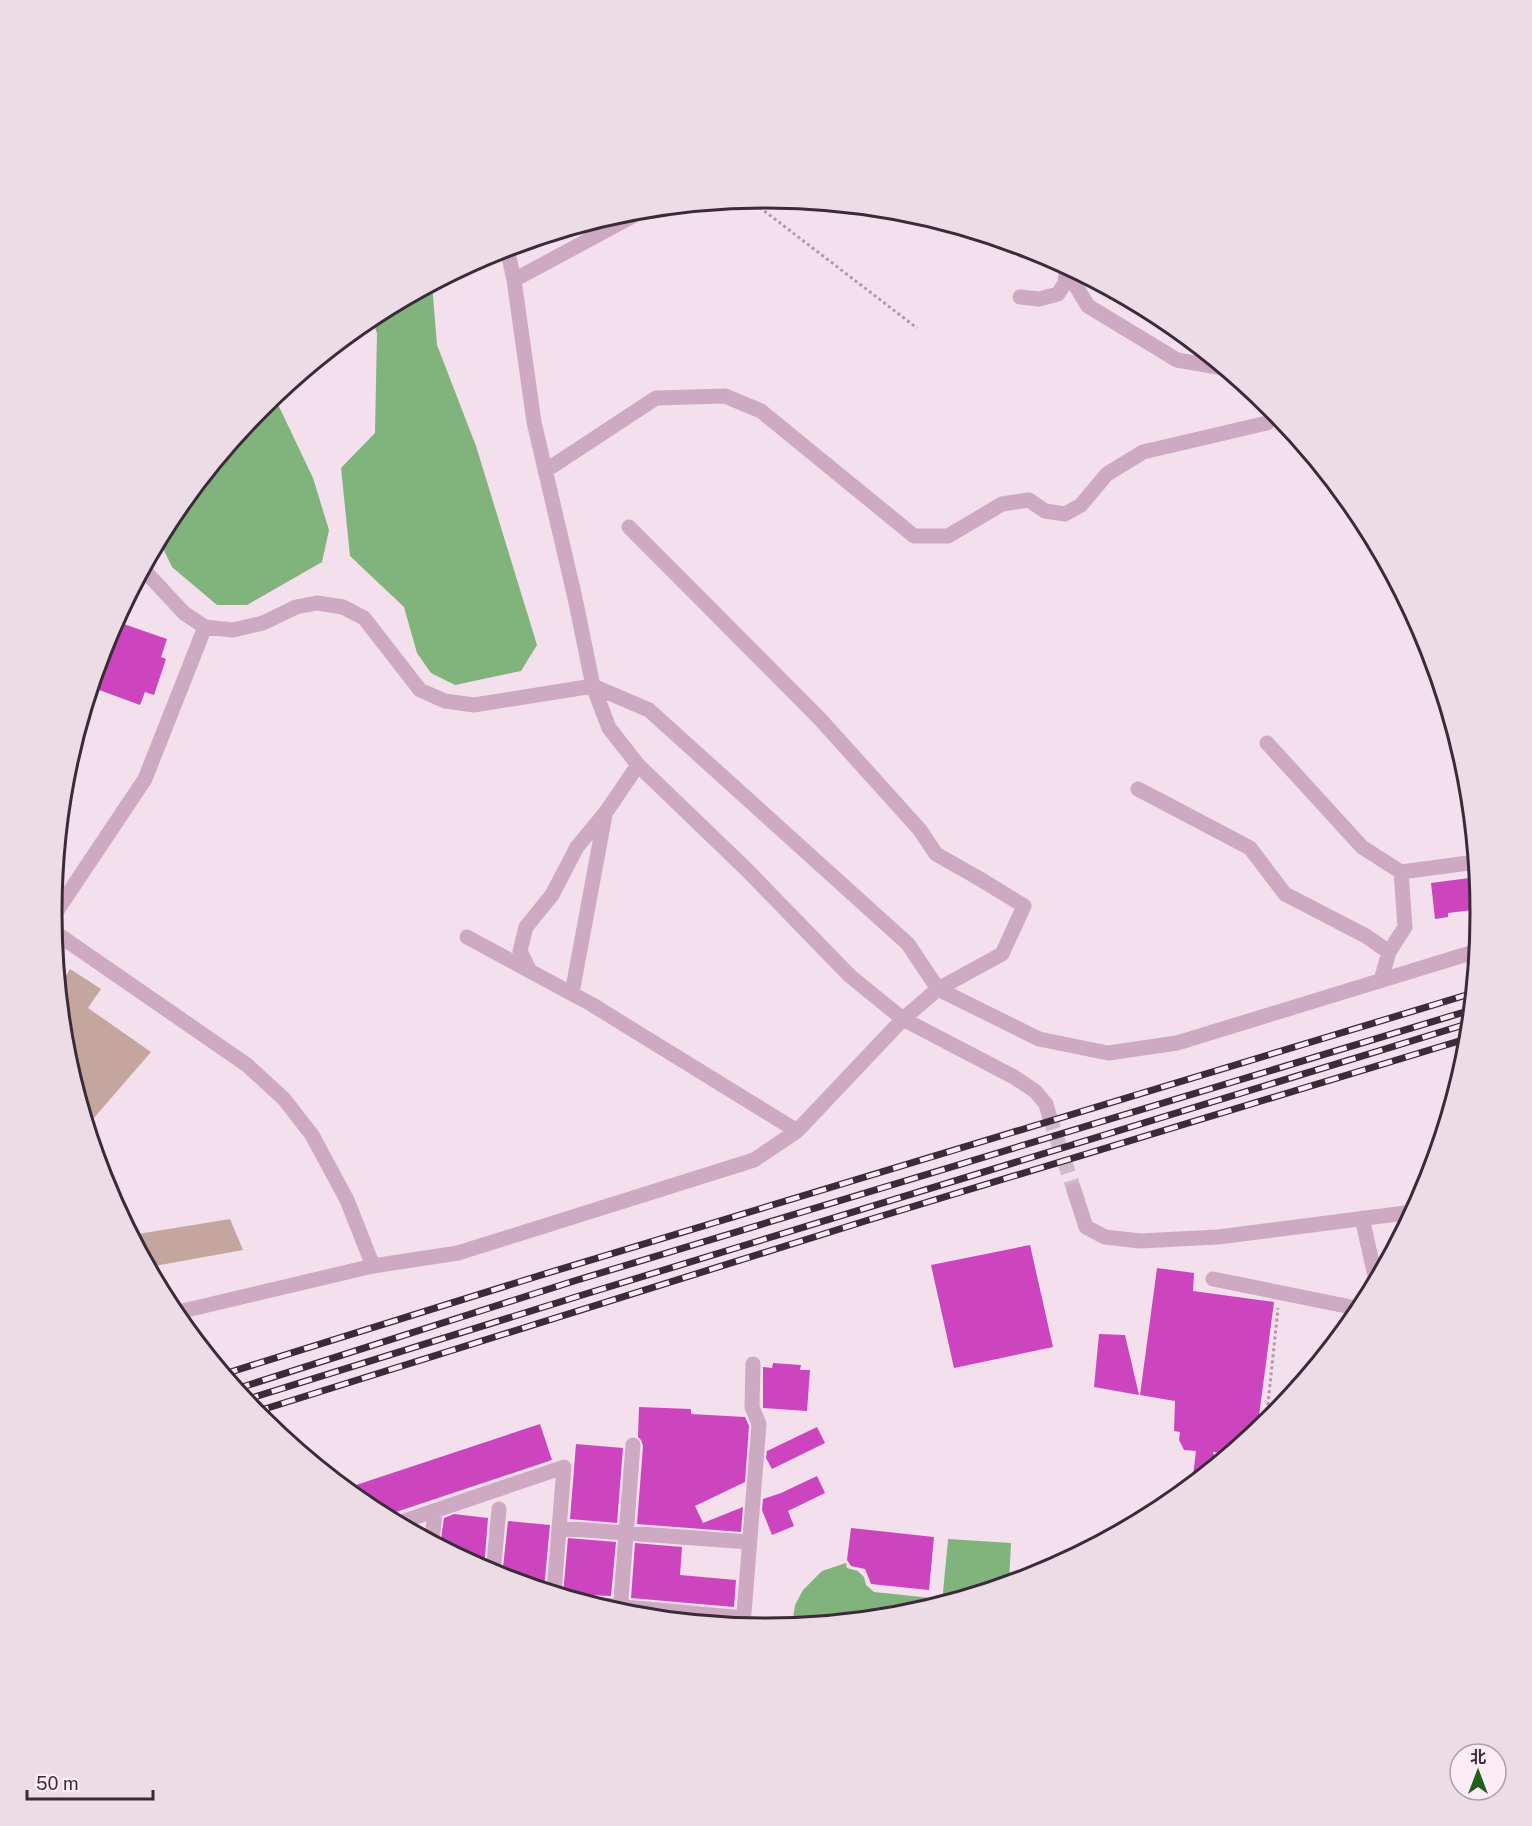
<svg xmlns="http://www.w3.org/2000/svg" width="1532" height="1826" font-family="'Public Sans','Noto Sans SC',sans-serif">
<rect width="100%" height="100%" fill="#f4dfec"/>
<path fill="#c5a69e" d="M70 969 101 989 88 1008 151 1052 87 1126 65 1052 58 982 61 984Z
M230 1219 243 1250 149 1267 132 1235Z"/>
<path fill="#81b37c" d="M432 284 437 345 476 446 537 645 521 671 455 685 431 673 417 653 404 607 350 556 341 468 375 433 377 333 371 317Z
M274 396 313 478 329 530 322 562 247 605H217L172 567 159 540 172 515 261 407Z
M948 1539 1011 1543 1009 1583 905 1614 792 1625 795 1605 803 1590 822 1571 846 1563 847 1568 858 1571 864 1577 866 1585 874 1592 941 1599Z"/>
<path fill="#f4dfec" d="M945 1538 948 1539 942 1603 928 1607 929 1594 939 1595Z"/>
<path fill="#cd45be" d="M115 621 167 639 161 657 166 659 154 695 145 692 140 705 91 687 106 639Z
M1477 877 1481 909 1448 913V917L1435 919 1431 883Z
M1030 1245 1053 1347 954 1368 931 1265Z
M1157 1268 1194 1273 1193 1291 1274 1302 1257 1431 1229 1454 1213 1452 1217 1464 1192 1484 1196 1451 1184 1450 1179 1440 1180 1432 1174 1431 1175 1401 1140 1395Z
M1099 1334 1125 1335 1139 1395 1094 1387Z
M773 1363 801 1365 800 1370H810L807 1411 763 1408V1367L772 1368Z
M639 1407 691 1409V1414L745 1417 749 1426 745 1482 695 1506 703 1523 743 1507 741 1532 637 1524 643 1446 641 1440 638 1437Z
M540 1424 552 1460 384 1516 362 1502 356 1485Z
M817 1427 825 1443 772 1469 766 1458 767 1451Z
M576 1444 623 1448 617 1523 570 1519Z
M817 1476 825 1493 788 1511 794 1526 772 1535 762 1510 763 1499 781 1493Z
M454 1514 488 1518 484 1569 440 1546 444 1518Z
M508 1521 550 1525 544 1589 502 1577Z
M851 1528 934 1537 929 1590 871 1584 865 1569 851 1566 847 1560Z
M568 1538 616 1542 611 1596 588 1595 583 1601 563 1595Z
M635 1543 682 1547 680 1575 736 1580 734 1607 631 1598Z"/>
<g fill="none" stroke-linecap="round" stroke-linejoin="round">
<path stroke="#cfbbc8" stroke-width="15" stroke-dasharray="15 8" stroke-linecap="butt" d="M1049 1115 1074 1190"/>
<path stroke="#ba94ae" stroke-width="3" stroke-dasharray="3 3" stroke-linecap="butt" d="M750 200 917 328
M1266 1423 1278 1308"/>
<path stroke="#ceaac2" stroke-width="15" d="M507 248 514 280 534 422 575 598 593 686 609 728 638 765 747 870 850 976 903 1019 1014 1077 1035 1091 1046 1104 1049 1115
M1063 265 1088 306 1177 360 1223 368
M514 280 644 210
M1020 297 1039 299 1058 294 1065 283 1066 271
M545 471 656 398 725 396 761 411 914 536H948L1002 504 1029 500 1045 511 1065 514 1081 505 1107 474 1143 452 1267 423
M143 569 184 613 205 627 233 630 263 623 296 607 317 603 343 607 364 618 420 690 445 701 474 705 593 686 649 710 908 944 938 989 1039 1039 1108 1053 1177 1043 1477 951
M1267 743 1362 847 1401 872 1476 862
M1138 789 1250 848 1285 894 1366 936 1389 952
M52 918 145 779 205 627
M53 931 247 1065 284 1099 312 1135 347 1200 373 1266
M467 937 591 1004 797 1131
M530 971 520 951 526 927 552 895 577 847 606 812 638 765
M1381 980 1389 952 1405 927 1401 872
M572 993 605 815
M1074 1190 1086 1227 1105 1237 1140 1241 1218 1237 1413 1212
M1362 1218 1376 1280
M1213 1279 1361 1309
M174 1313 373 1266 458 1253 754 1160 797 1131 903 1019 938 989 1002 954 1024 906 980 879 936 854 920 830 820 719 629 527
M398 1523 564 1467 554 1592
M559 1528 749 1542
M432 1541 435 1511
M493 1574 499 1509
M592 1604 744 1618
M620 1612 633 1445
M743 1626 759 1424 752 1407 753 1364"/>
<defs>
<path id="rail" d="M224 1374 538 1276 1473 993
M236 1389 574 1281 1471 1010
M245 1400 579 1296 1470 1023
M255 1412 862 1222 1469 1038"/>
</defs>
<use href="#rail" stroke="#3b2a38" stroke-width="7"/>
<use href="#rail" stroke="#fbecf5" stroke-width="4.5" stroke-dasharray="14" stroke-linecap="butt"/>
</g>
<path d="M0 0H1532V1826H0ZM766 208H766A704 704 0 0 1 1470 912V914A704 704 0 0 1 766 1618H766A704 704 0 0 1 62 914V912A704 704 0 0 1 766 208Z" fill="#ecdce6" fill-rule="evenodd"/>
<path fill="none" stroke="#3b2a38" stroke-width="3" d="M766 208H766A704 704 0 0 1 1470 912V914A704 704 0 0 1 766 1618H766A704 704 0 0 1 62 914V912A704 704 0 0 1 766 208Z"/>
<g transform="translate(1478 1772)"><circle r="28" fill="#fbecf5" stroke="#ae9ea9" stroke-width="1.5"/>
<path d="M0-4.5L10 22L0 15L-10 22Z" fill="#215f1c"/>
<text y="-9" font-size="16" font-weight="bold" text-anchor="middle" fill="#3b2a38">北</text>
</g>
<path d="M27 1790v9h126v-9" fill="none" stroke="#3b2a38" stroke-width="3"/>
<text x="36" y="1790" font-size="18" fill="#3b2a38" stroke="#fbecf5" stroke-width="4.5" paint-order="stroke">50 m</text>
</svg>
